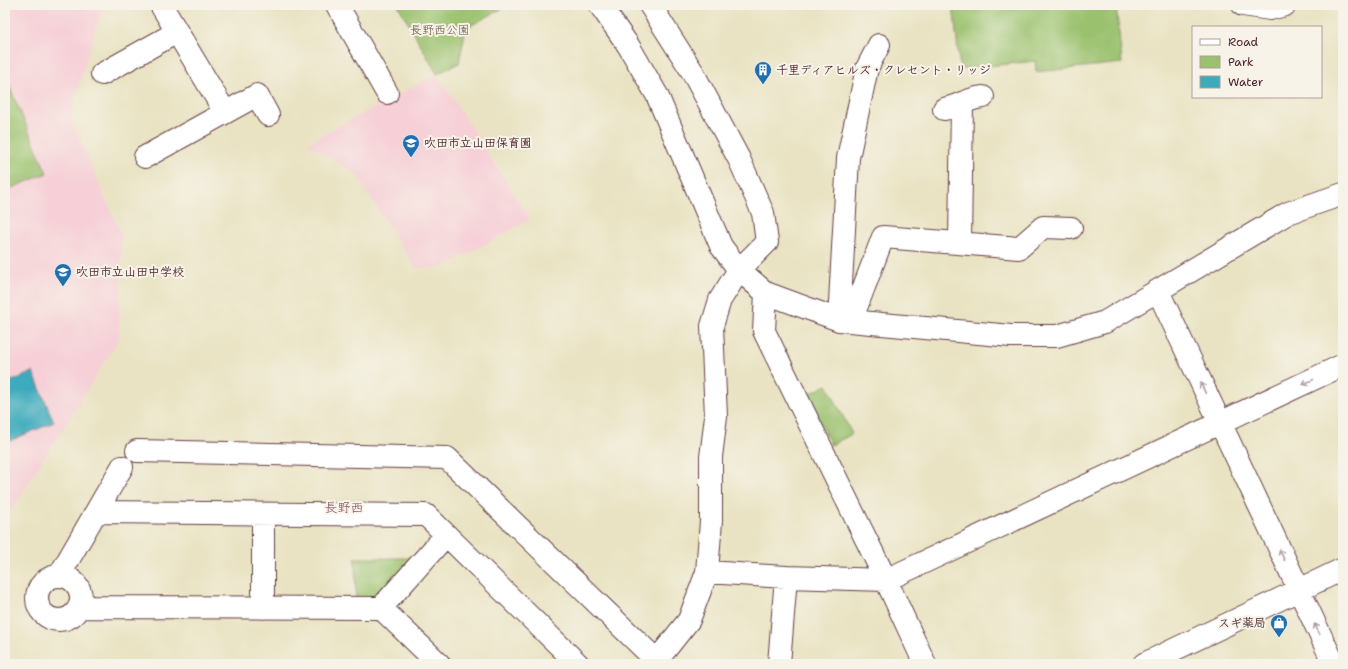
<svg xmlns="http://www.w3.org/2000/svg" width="1348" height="669" font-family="'Shantell Sans','Klee One',sans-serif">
<rect width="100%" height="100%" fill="#f7f3e8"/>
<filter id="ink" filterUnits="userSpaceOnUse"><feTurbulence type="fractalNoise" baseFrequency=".025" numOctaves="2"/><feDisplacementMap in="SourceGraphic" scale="8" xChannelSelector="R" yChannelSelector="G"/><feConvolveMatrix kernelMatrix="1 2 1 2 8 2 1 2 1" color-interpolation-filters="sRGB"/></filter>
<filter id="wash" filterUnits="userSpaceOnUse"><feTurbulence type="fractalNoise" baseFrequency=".012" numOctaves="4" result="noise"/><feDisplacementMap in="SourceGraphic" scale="16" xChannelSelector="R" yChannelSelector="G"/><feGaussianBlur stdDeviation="0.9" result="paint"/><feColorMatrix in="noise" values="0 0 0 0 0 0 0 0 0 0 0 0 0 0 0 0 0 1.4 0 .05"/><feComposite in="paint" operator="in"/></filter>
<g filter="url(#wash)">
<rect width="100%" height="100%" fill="#e9e3c3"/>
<path fill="#f6cfd7" d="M5 5H102L70 117 122 236 119 339 5 520Z
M437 74 530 220 441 268H415L356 174 307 143Z"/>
<path fill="#9ac16d" stroke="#72704c" d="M398 5H509L466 28 459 63 437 74Z
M953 5H1116L1122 63 1036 72 1035 61 960 69Z
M5 77 47 173 5 191Z
M827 385 852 434 831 445 807 395Z
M355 558H412C396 575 381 600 356 601Z"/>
<path fill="#3eabbd" stroke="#446574" d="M33 372 54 422 5 443V384Z"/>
</g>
<g filter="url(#ink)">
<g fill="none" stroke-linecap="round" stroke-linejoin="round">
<defs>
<path id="minor" d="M161 5 225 112
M337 5 387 93
M600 5 628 45 657 95 721 246 739 270 766 293 839 320 1011 336H1057L1105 322 1288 213 1343 194
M650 5 692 71 739 159 763 213 767 242 739 270 720 300 712 326 716 416 711 457V521L707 572 689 620 654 664
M1243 5 1270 9 1285 5
M102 74 177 32
M944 109C958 106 970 98 983 97
M145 157 257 95 268 115
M960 242 962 104
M1158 291 1334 664
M766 293 764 331 886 580 925 664
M839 320 848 158 867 68 879 45
M851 321 883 237 1019 248 1043 227 1071 228
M137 451 447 458 657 661
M97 512 426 515 578 664
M263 514V608
M707 572 786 577 886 580 1343 365
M59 576 122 467
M37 598a22 22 0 1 1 44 0a22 22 0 1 1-44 0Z
M79 607 381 608 439 664
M381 608 446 535
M779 664 786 577
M1144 664 1343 569"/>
</defs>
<use href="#minor" stroke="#623c42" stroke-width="24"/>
<use href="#minor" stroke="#fff" stroke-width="22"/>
</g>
<defs><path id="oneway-shaft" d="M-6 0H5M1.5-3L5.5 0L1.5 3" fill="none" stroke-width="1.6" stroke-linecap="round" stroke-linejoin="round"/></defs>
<g stroke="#ae9aa0">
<use href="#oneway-shaft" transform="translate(1308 382) rotate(155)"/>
<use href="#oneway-shaft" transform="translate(1203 388) rotate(-115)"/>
<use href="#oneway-shaft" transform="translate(1282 555) rotate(-115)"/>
<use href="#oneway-shaft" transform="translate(1317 629) rotate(-116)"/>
</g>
</g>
<defs>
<symbol id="building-pin" viewBox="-11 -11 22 30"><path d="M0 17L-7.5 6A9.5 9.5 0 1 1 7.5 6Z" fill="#1f6fb2" stroke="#f7f3e8"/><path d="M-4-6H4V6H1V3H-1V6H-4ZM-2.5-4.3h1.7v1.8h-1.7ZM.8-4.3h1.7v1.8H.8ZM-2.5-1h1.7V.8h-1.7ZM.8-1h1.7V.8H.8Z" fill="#fff"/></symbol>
<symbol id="school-pin" viewBox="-11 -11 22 30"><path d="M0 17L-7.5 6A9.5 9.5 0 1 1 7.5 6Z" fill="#1f6fb2" stroke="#f7f3e8"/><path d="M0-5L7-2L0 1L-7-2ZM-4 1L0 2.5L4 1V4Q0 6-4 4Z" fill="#fff"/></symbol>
<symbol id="shop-pin" viewBox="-11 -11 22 30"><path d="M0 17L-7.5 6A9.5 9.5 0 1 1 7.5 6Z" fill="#1f6fb2" stroke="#f7f3e8"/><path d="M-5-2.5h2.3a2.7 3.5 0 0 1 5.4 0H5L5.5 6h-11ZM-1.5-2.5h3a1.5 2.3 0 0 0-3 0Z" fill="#fff"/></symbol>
</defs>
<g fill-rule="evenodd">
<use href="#building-pin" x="753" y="60" width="20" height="27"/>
<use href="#school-pin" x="401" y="133" width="20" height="27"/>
<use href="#school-pin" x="53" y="262" width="20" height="27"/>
<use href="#shop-pin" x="1269" y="613" width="20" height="27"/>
</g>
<g text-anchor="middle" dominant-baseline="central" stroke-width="4" stroke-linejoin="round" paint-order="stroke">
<g font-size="12" fill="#62503f" stroke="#f7f3e8">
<text x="440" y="30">長野西公園</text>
</g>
<g font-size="12" font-weight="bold" fill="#4a1f2b" stroke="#f7f3e8" text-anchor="start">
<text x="776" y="70">千里ディアヒルズ・クレセント・リッジ</text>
<text x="424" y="143">吹田市立山田保育園</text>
<text x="76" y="272">吹田市立山田中学校</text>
<text x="1266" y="623" text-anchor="end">スギ薬局</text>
</g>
<g font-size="13" fill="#82495d" stroke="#f7f3e8">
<text x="344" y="507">長野西</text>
</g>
</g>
<rect width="1348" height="669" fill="none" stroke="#f7f3e8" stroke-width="20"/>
<rect x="1192" y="26" width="130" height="72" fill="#f7f3e8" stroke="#b29e9c"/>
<rect x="1200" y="39" width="20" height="6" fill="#ffffff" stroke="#b29e9c"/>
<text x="1228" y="46" font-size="12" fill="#4a1f2b">Road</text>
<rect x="1200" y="56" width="20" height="12" fill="#9ac16d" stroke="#b29e9c"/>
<text x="1228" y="66" font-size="12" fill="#4a1f2b">Park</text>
<rect x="1200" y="76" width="20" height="12" fill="#3eabbd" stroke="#b29e9c"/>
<text x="1228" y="86" font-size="12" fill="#4a1f2b">Water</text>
</svg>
